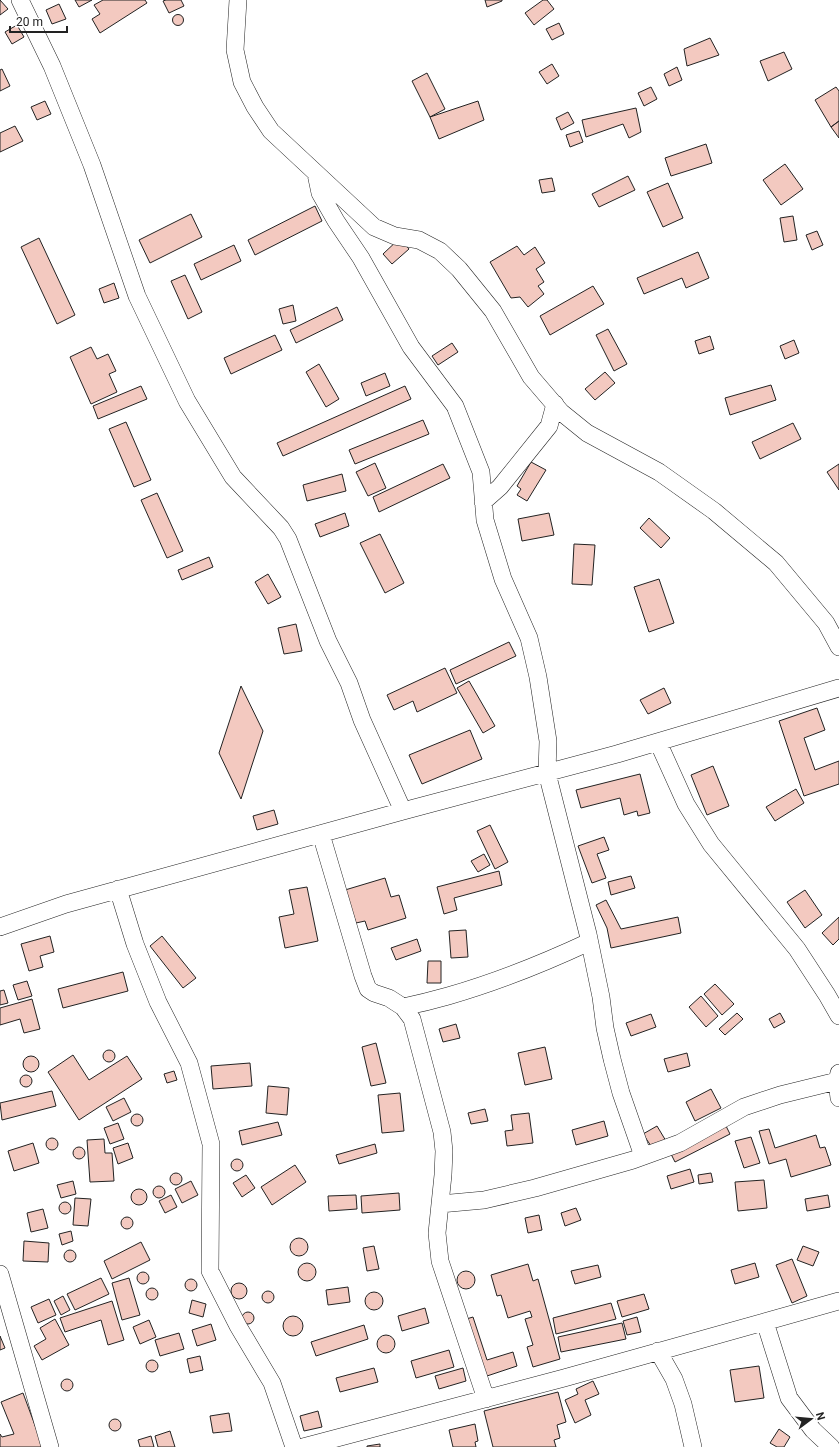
<svg xmlns="http://www.w3.org/2000/svg" width="839" height="1447" font-family="Roboto,sans-serif">
<rect width="100%" height="100%" fill="#fff"/>
<path fill="#f3c9c0" stroke="#222" d="M0 0 8 9 0 15Z
M75 0H92L79 7Z
M103 0H145L147 3 100 33 92 19 100 14 94 5Z
M166 0H181L184 6 169 13 163 1Z
M485 0H502V1L487 7Z
M543 0H547L554 9 534 25 525 13Z
M59 4 66 19 52 24 46 10Z
M172.5 20a5.5 5.5 0 1 1 11 0a5.5 5.5 0 1 1-11 0Z
M559 23 564 34 552 40 546 29Z
M17 25 24 37 12 44 5 32Z
M710 38 719 55 687 66 684 49Z
M784 52 792 69 768 81 760 61Z
M552 64 559 76 547 84 539 72Z
M677 67 682 80 669 86 664 74Z
M2 69 10 86 0 91V70Z
M427 73 445 109 430 117 412 81Z
M651 87 657 99 644 106 638 93Z
M836 87 839 91V121L831 127 815 100Z
M45 101 51 114 37 120 31 107Z
M478 101 484 120 439 139 430 117Z
M636 108 641 132 629 138 623 124 586 137 582 120Z
M568 112 574 123 561 130 556 118Z
M839 121V138L831 127Z
M15 126 23 141 0 152V133Z
M579 131 583 142 570 147 566 135Z
M706 144 712 163 671 176 665 158Z
M785 164 803 189 781 205 763 180Z
M628 176 635 190 599 207 592 194Z
M552 178 555 191 542 193 539 180Z
M668 183 683 218 663 227 647 192Z
M315 206 322 221 255 255 248 240Z
M191 214 202 237 150 263 139 240Z
M793 216 797 240 784 242 780 218Z
M817 231 823 245 812 250 806 235Z
M39 238 75 315 57 324 21 247Z
M400 238 409 249 392 264 383 254Z
M234 245 241 261 201 280 194 264Z
M517 246 524 255 535 247 545 263 536 269 544 282 538 286 544 294 528 307 520 297 511 298 490 262Z
M698 252 709 278 686 288 682 278 644 294 637 278Z
M185 275 202 312 188 319 171 281Z
M114 283 119 298 104 303 99 289Z
M593 286 604 304 550 335 540 316Z
M293 305 296 321 283 324 279 309Z
M337 307 343 320 296 343 290 330Z
M608 329 627 364 614 371 596 335Z
M275 335 282 350 231 374 224 358Z
M710 336 714 349 699 354 695 341Z
M794 340 799 353 785 359 780 346Z
M452 343 458 352 438 365 432 356Z
M91 347 97 359 108 354 116 371 109 374 117 392 91 404 70 357Z
M319 364 339 399 326 407 306 372Z
M605 372 615 383 595 400 585 389Z
M385 373 390 386 366 396 361 383Z
M771 385 776 400 730 415 725 398Z
M141 386 147 399 98 419 93 406Z
M405 386 411 399 283 456 277 443Z
M423 420 429 434 355 464 349 450Z
M126 422 151 480 134 487 109 429Z
M793 423 801 439 760 459 752 442Z
M531 462 546 470 527 501 517 495 521 489 517 486Z
M375 463 386 488 368 496 356 472Z
M443 464 450 478 379 512 373 497Z
M839 464V490L827 472Z
M342 474 346 491 307 501 303 485Z
M157 493 183 551 167 558 141 500Z
M345 513 349 526 320 537 315 524Z
M549 513 554 535 522 541 518 519Z
M649 518 670 538 661 548 640 528Z
M380 534 404 583 385 593 360 543Z
M574 544 595 545 592 585 572 584Z
M209 557 213 567 182 580 178 570Z
M268 574 281 597 268 604 255 582Z
M659 579 674 623 649 632 634 587Z
M296 624 302 651 284 654 278 628Z
M509 642 516 656 456 684 450 670Z
M445 668 457 693 417 712 413 701 394 710 387 695Z
M469 681 495 726 483 733 457 688Z
M241 686 263 731 241 799 219 753Z
M664 688 671 703 648 714 640 700Z
M817 708 825 730 804 738 815 770 839 761V784L804 796 779 721Z
M470 730 482 759 422 784 409 755Z
M713 766 729 806 707 815 691 775Z
M640 774 650 813 638 816 637 811 624 815 620 798 581 808 576 790Z
M796 789 804 803 775 821 766 807Z
M274 810 278 824 257 830 253 816Z
M490 825 508 862 495 869 477 831Z
M604 837 609 850 597 854 606 878 592 883 578 846Z
M484 854 490 865 478 872 471 861Z
M499 871 502 885 454 898 457 910 444 914 437 887Z
M631 876 635 888 611 895 608 882Z
M385 878 391 897 399 895 406 918 368 930 365 921 356 923 345 890Z
M307 887 318 941 285 948 279 917 294 914 289 890Z
M805 890 822 915 805 928 787 902Z
M606 900 621 929 678 917 681 933 611 948 607 928 596 905Z
M839 917V939L833 945 822 933Z
M466 930 468 957 451 958 449 931Z
M50 936 54 952 40 956 43 967 29 971 21 944Z
M162 936 196 978 183 988 150 946Z
M417 939 421 951 396 960 391 948Z
M428 961H441V983H427Z
M123 972 128 991 63 1008 58 989Z
M27 981 32 996 18 1000 13 985Z
M715 984 734 1004 722 1015 704 994Z
M4 990 8 1003 0 1005V991Z
M701 996 718 1016 706 1027 689 1007Z
M32 999 40 1029 24 1033 20 1019 0 1025V1008Z
M737 1013 743 1019 725 1035 719 1029Z
M780 1013 785 1022 774 1028 769 1019Z
M651 1014 656 1027 631 1036 626 1023Z
M456 1024 460 1038 443 1042 439 1029Z
M376 1043 386 1083 371 1086 362 1047Z
M545 1047 552 1079 525 1085 518 1053Z
M103 1056a6 6 0 1 1 12 0a6 6 0 1 1-12 0Z
M687 1053 690 1066 668 1072 664 1059Z
M73 1055 89 1080 127 1056 142 1079 79 1120 48 1072Z
M23 1064a8 8 0 1 1 16 0a8 8 0 1 1-16 0Z
M250 1063 252 1086 213 1089 211 1066Z
M174 1071 177 1080 167 1083 164 1074Z
M20 1081a6 6 0 1 1 12 0a6 6 0 1 1-12 0Z
M268 1086 289 1088 287 1115 266 1113Z
M711 1089 721 1108 695 1121 686 1102Z
M52 1091 56 1106 2 1120 0 1103Z
M400 1093 404 1131 382 1133 378 1095Z
M124 1098 131 1112 113 1121 106 1107Z
M485 1109 488 1121 471 1124 468 1113Z
M529 1113 533 1143 507 1146 505 1131 513 1130 511 1115Z
M131 1120a6 6 0 1 1 12 0a6 6 0 1 1-12 0Z
M604 1121 608 1136 576 1145 572 1130Z
M278 1122 282 1135 242 1145 239 1131Z
M118 1123 124 1139 110 1144 104 1128Z
M725 1124 730 1134 675 1162 670 1152Z
M657 1126 666 1141 653 1149 643 1134Z
M769 1129 775 1148 816 1135 820 1148 825 1147 831 1165 791 1177 786 1159 769 1164 759 1131Z
M751 1137 760 1163 744 1168 735 1141Z
M46 1144a6 6 0 1 1 12 0a6 6 0 1 1-12 0Z
M104 1139 105 1153H112L114 1181 90 1182 87 1140Z
M33 1143 39 1163 14 1171 8 1151Z
M128 1143 133 1158 118 1164 113 1148Z
M375 1144 377 1153 339 1164 336 1155Z
M73 1153a6 6 0 1 1 12 0a6 6 0 1 1-12 0Z
M231 1165a6 6 0 1 1 12 0a6 6 0 1 1-12 0Z
M295 1165 306 1182 272 1205 261 1187Z
M690 1169 694 1182 671 1189 667 1176Z
M170 1179a6 6 0 1 1 12 0a6 6 0 1 1-12 0Z
M711 1173 713 1182 699 1184 698 1175Z
M246 1175 255 1188 242 1197 233 1183Z
M764 1180 767 1208 738 1211 735 1182Z
M73 1181 76 1194 61 1198 57 1185Z
M191 1181 198 1195 182 1203 175 1189Z
M153 1192a6 6 0 1 1 12 0a6 6 0 1 1-12 0Z
M131 1197a8 8 0 1 1 16 0a8 8 0 1 1-16 0Z
M399 1193 400 1210 362 1213 361 1196Z
M171 1195 177 1207 165 1213 159 1201Z
M356 1195 357 1209 329 1211 328 1196Z
M828 1195 830 1207 807 1211 805 1199Z
M75 1198 91 1199 88 1226 73 1225Z
M59 1208a6 6 0 1 1 12 0a6 6 0 1 1-12 0Z
M576 1208 581 1220 565 1226 561 1213Z
M43 1209 48 1228 31 1232 27 1213Z
M539 1215 542 1230 528 1233 525 1218Z
M121 1223a6 6 0 1 1 12 0a6 6 0 1 1-12 0Z
M71 1231 73 1241 62 1245 59 1234Z
M290 1247a9 9 0 1 1 18 0a9 9 0 1 1-18 0Z
M24 1241 49 1243 48 1262 23 1261Z
M141 1242 150 1260 112 1279 104 1261Z
M374 1246 379 1269 367 1271 363 1248Z
M803 1246 819 1252 813 1266 797 1260Z
M64 1256a6 6 0 1 1 12 0a6 6 0 1 1-12 0Z
M792 1259 807 1296 792 1303 776 1265Z
M755 1263 759 1277 735 1284 731 1270Z
M298 1272a9 9 0 1 1 18 0a9 9 0 1 1-18 0Z
M528 1264 533 1281 538 1279 560 1359 533 1367 527 1347 533 1345 525 1319 532 1317 530 1311 508 1318 501 1295 497 1296 491 1275Z
M598 1265 601 1277 575 1284 571 1271Z
M457 1280a9 9 0 1 1 18 0a9 9 0 1 1-18 0Z
M137 1278a6 6 0 1 1 12 0a6 6 0 1 1-12 0Z
M101 1278 109 1294 75 1310 67 1294Z
M129 1278 140 1315 122 1320 112 1283Z
M185 1285a6 6 0 1 1 12 0a6 6 0 1 1-12 0Z
M231 1291a8 8 0 1 1 16 0a8 8 0 1 1-16 0Z
M348 1287 350 1302 328 1305 326 1290Z
M146 1294a6 6 0 1 1 12 0a6 6 0 1 1-12 0Z
M262 1297a6 6 0 1 1 12 0a6 6 0 1 1-12 0Z
M365 1301a9 9 0 1 1 18 0a9 9 0 1 1-18 0Z
M644 1294 649 1309 622 1317 617 1301Z
M63 1296 70 1310 61 1315 54 1301Z
M49 1299 56 1315 38 1323 31 1307Z
M192 1300 206 1304 203 1317 189 1313Z
M112 1301 124 1340 108 1345 101 1320 65 1332 60 1318Z
M611 1303 616 1319 556 1334 553 1318Z
M425 1308 429 1323 402 1331 398 1316Z
M242 1318a6 6 0 1 1 12 0a6 6 0 1 1-12 0Z
M283 1326a10 10 0 1 1 20 0a10 10 0 1 1-20 0Z
M473 1317 487 1360 513 1352 517 1366 481 1378 463 1320Z
M637 1317 641 1332 627 1335 623 1321Z
M55 1319 69 1345 42 1360 34 1346 46 1339 40 1328Z
M149 1320 156 1337 140 1344 133 1327Z
M622 1323 626 1339 561 1352 558 1337Z
M211 1324 216 1340 197 1346 192 1330Z
M364 1325 368 1339 316 1356 311 1342Z
M179 1333 184 1349 160 1356 155 1340Z
M377 1344a9 9 0 1 1 18 0a9 9 0 1 1-18 0Z
M0 1336 5 1348 0 1350Z
M449 1350 454 1367 416 1378 411 1361Z
M200 1356 203 1370 190 1373 187 1359Z
M146 1366a6 6 0 1 1 12 0a6 6 0 1 1-12 0Z
M759 1366 764 1398 735 1402 730 1370Z
M374 1368 378 1382 340 1392 336 1378Z
M463 1368 466 1381 439 1389 435 1376Z
M61 1385a6 6 0 1 1 12 0a6 6 0 1 1-12 0Z
M593 1381 599 1394 585 1400 591 1415 575 1423 565 1400 578 1394 576 1389Z
M558 1392 566 1422 557 1425 560 1438 554 1440 556 1447H493L484 1411Z
M23 1393 43 1447H0V1434L2 1437 14 1434 1 1402Z
M318 1411 322 1427 304 1431 300 1416Z
M229 1413 232 1431 213 1433 210 1416Z
M109 1425a6 6 0 1 1 12 0a6 6 0 1 1-12 0Z
M475 1424 478 1441 475 1442 476 1447H453L449 1430Z
M779 1429 790 1437 784 1447H777L770 1443Z
M170 1431 175 1447H158L155 1436Z
M151 1436 154 1447H140L138 1440Z
M380 1444V1447H367V1446Z"/>
<g fill="none" stroke-linecap="round" stroke-linejoin="round">
<defs>
<path id="street" d="M20 0 52 66 92 165 137 296 187 401 233 477 281 528 288 539 328 641 349 683 362 720 403 811
M238 0 235 50 242 82 255 107 271 131 374 227 395 236 419 240 440 251 459 269 493 311 531 377 561 412 587 433 659 472 714 511 776 563 826 623 839 647
M316 174 320 193 336 221 361 258 411 347 455 406 481 472 485 520 503 579 529 638 538 677 548 741 547 773 588 934 601 997 605 1028 612 1059 621 1093 643 1156
M483 502 500 487 549 426 555 404
M658 742 686 804 711 844 797 949 827 995 839 1016
M321 834 363 976 368 989 374 993 389 998 403 1007 412 1019 442 1132 444 1151 443 1175 437 1233 440 1261 486 1399
M118 889 135 944 158 1002 189 1063 211 1144 210 1271 238 1326 272 1383 294 1447
M0 927 66 904 403 811 617 754 839 688
M403 1007C418 1004 434 1000 448 996 497 982 544 963 589 942
M839 1073 837 1081 839 1098
M440 1204 484 1200 535 1188 633 1160 680 1143 744 1107 780 1095 837 1081
M0 1274 50 1447
M765 1322 789 1398 813 1430 831 1447
M658 1351 674 1379 683 1404 693 1447
M303 1447 564 1378 839 1301"/>
</defs>
<use href="#street" stroke="#222" stroke-width="18"/>
<use href="#street" stroke="#fff" stroke-width="17"/>
</g>
<g transform="translate(811 1419) rotate(74)" stroke="#ffffff" stroke-width="3" paint-order="stroke">
<path d="M0-3L7 15L0 10L-7 15Z" fill="#222222"/>
<text y="-6" font-size="11" font-weight="bold" text-anchor="middle" fill="#222222">N</text>
</g>
<path d="M10 26v6h57v-6" fill="none" stroke="#222222" stroke-width="2"/>
<text x="16" y="26" font-size="12" fill="#222222" stroke="#ffffff" stroke-width="3" paint-order="stroke">20 m</text>
</svg>
